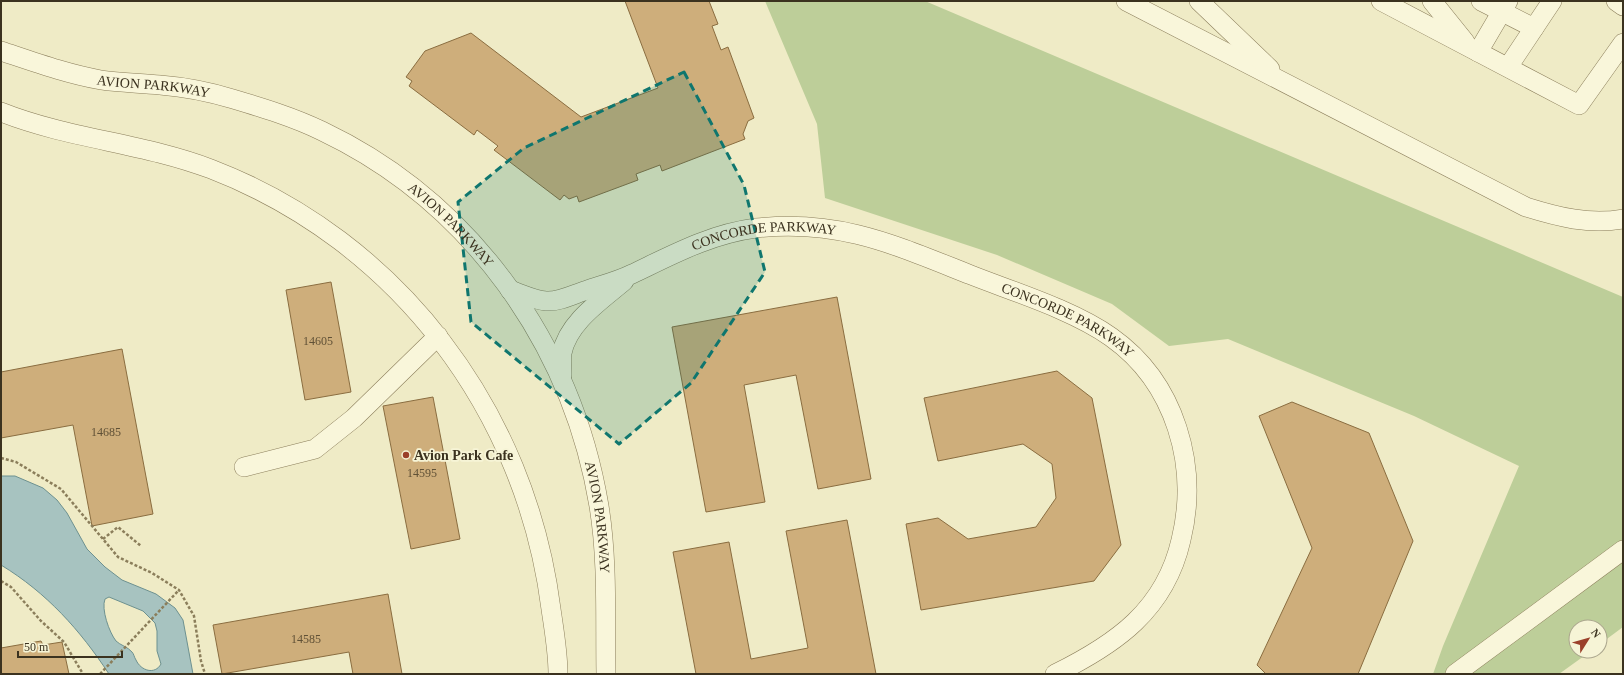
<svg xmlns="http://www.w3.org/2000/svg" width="1624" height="675" font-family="'Times New Roman',serif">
<rect width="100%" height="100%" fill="#efebc6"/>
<path fill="#bdce99" d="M765 1H925L1623 297V550L1455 674H1433L1443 646 1519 466 1414 416 1228 339 1169 346 1112 304 997 255 825 198 817 124Z
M1623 562V627L1600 644V627H1576V651H1591L1559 674H1468Z"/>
<path fill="#a7c3c0" stroke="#6d9190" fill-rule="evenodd" d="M1 476H15L43 488 57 500 67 513 87 549 105 567 122 580 156 594 175 608 183 620 193 674H109C80 630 47 593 1 565ZM109 597 143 611 155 623 157 631V651L161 664C155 675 141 671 136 660 134 657 134 654 132 652 128 647 120 645 116 641 109 632 101 609 105 599Z"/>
<path fill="#ceae7b" stroke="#8a6d40" d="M625 1H709L718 24 712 26 721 50 728 47 754 118 748 121 743 134 745 139 662 171 660 165 636 174 638 180 579 202 577 196 569 199 564 195 560 200 494 150 498 146 477 130 474 135 409 86 412 81 406 77 425 51 471 33 581 117 658 88Z
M331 282 351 392 305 400 286 290Z
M837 297 871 479 818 489 796 375 744 385 765 502 706 512 672 327Z
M122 349 153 514 92 526 73 425 1 438V372Z
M1057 371 1092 398 1121 545 1094 581 921 610 906 524 938 518 968 539 1036 527 1056 498 1052 464 1023 444 938 461 924 398Z
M433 397 460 539 411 549 383 406Z
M1292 402 1369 433 1413 541 1358 674H1266L1257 665 1312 548 1259 416Z
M847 520 876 674H696L673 552 729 542 751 659 808 648 786 531Z
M388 594 402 674H353L349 652 222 674 213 625Z
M41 641 43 645 62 642 69 674H1V648Z"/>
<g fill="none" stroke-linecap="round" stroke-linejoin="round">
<defs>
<g id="minor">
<path d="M1126 1 1526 207C1558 217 1589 225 1623 219"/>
<path d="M1199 1 1270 69"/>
<path d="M1381 1 1579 105 1623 43"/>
<path d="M1432 1 1465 42"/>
<path d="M1481 1 1534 28"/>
<path d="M1616 1 1623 6"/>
<path id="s1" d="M1 51C34 62 67 74 101 80 120 83 141 83 160 85 185 87 210 92 233 99 263 108 293 117 322 131 471 202 572 344 599 506 608 561 605 619 606 674"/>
<path d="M1478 52 1508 1"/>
<path d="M1508 67 1552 1"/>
<path d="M1 112C69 139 143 143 211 169 398 241 526 411 551 609 554 630 558 652 558 674"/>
<path id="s2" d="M510 290C522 294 534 300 546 301 560 302 574 294 587 290 602 285 618 281 632 274 672 255 710 234 756 228 840 219 895 245 971 275 1014 292 1073 310 1111 337 1176 383 1199 466 1181 540 1165 610 1116 644 1055 674"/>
<path d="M562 375C562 368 561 360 562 353 568 322 602 300 624 281"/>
<path d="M244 467 315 449 354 418 438 336"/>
<path d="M1455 674 1623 550"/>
</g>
</defs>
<use href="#minor" stroke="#8b7e5b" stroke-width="20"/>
<path stroke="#8b7e5b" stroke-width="2.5" stroke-dasharray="3 2" stroke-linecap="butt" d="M1 458 16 462 61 489 118 557 152 573 179 590 194 616 201 661 205 674
M103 539 118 527 141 546
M1 581 11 587 41 621 64 642 83 674
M100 674 179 590"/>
<use href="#minor" stroke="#f9f6da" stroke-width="19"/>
</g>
<path fill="#0f766e" fill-opacity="0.2" stroke="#0f766e" stroke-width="3" stroke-dasharray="8 5" stroke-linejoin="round" d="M684 72 744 185 765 272 691 383 619 444 471 322 458 202 524 148Z"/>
<circle fill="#9b402a" stroke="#f6f4d6" stroke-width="1.5" cx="406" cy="455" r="4"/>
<g text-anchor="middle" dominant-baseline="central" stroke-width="3.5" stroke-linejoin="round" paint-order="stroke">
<g font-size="12" fill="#605136">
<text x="318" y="341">14605</text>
<text x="106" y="432">14685</text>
<text x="422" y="473">14595</text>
<text x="306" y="639">14585</text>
</g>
<g font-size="14" fill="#3b321f" stroke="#f6f4d6">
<text stroke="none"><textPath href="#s1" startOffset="157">AVION PARKWAY</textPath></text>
<text stroke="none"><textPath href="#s1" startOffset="493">AVION PARKWAY</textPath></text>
<text stroke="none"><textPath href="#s2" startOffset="268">CONCORDE PARKWAY</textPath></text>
<text stroke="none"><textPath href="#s2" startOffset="591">CONCORDE PARKWAY</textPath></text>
<text stroke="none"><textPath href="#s1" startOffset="828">AVION PARKWAY</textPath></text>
</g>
<g font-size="14" font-weight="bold" fill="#3b321f" stroke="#f6f4d6" text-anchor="start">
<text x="414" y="455">Avion Park Cafe</text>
</g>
</g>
<rect width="1624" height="675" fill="none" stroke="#3b321f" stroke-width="4"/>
<g transform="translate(1588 639) rotate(53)"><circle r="19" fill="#f6f4d6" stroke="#aba68d"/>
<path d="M0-3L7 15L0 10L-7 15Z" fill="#9b402a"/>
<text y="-6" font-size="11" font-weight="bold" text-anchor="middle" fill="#3b321f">N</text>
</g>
<path d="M18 651v6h104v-6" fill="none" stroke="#3b321f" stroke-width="2"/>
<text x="24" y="651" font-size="12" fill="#3b321f" stroke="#f6f4d6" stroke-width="3" paint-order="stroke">50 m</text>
</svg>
